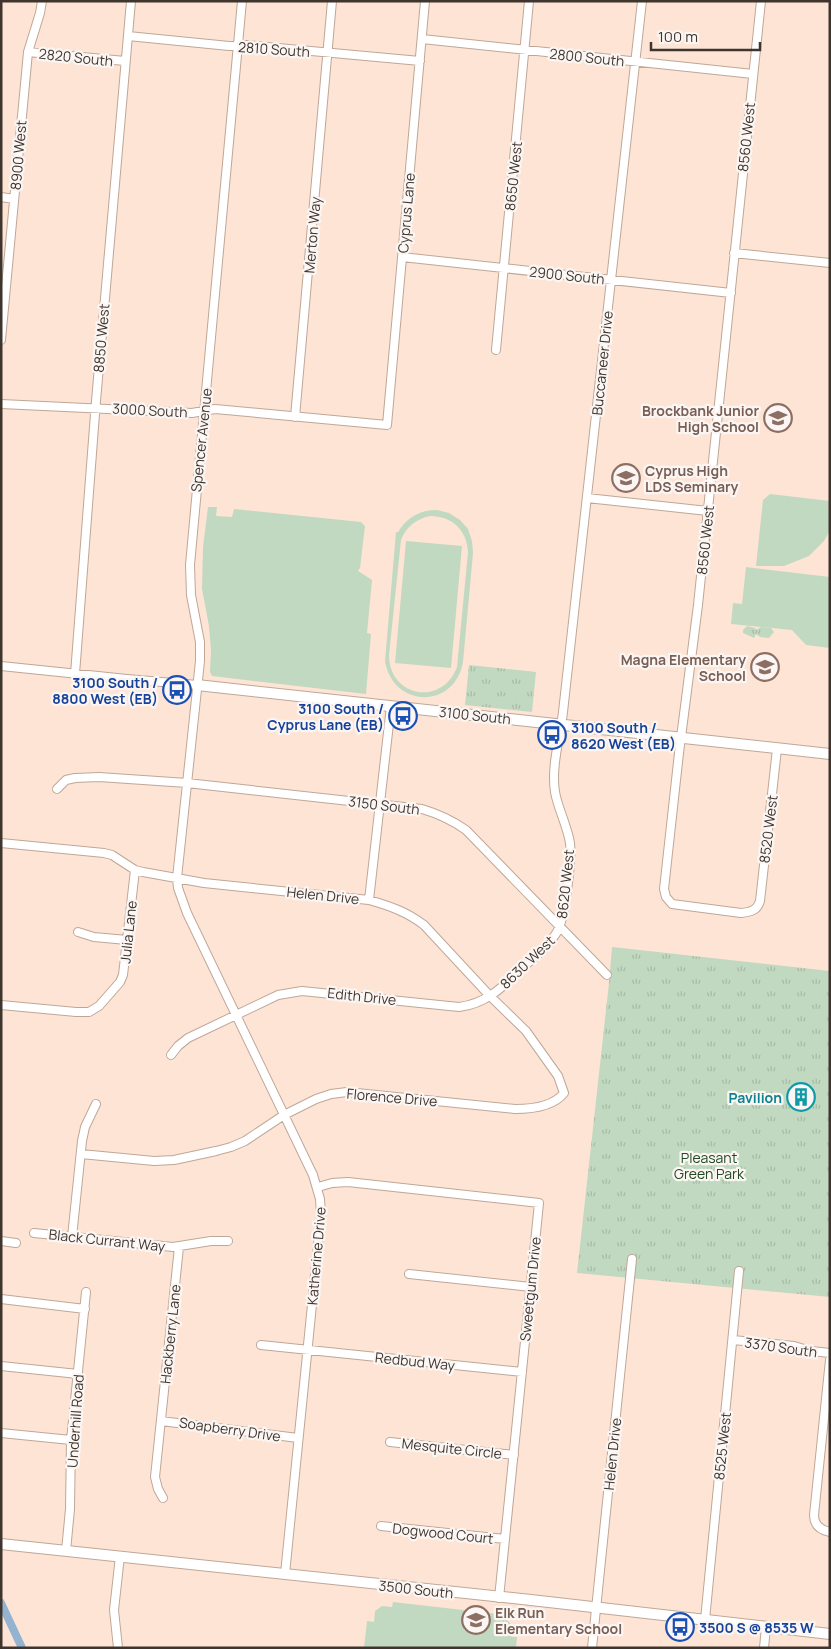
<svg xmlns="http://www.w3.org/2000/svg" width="831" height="1649" font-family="Manrope,sans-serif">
<defs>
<pattern id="park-tufts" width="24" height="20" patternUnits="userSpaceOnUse" patternTransform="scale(1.25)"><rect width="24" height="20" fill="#c1d9c0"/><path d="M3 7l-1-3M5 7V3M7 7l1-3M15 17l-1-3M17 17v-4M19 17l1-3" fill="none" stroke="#a7bba5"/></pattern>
</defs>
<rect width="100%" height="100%" fill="#fee4d5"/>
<path fill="#c1d9c0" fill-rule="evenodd" d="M770 494 830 501V530L824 541 809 556 784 566H756L763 500Z
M208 507H217L216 516 232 517 234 509 361 522 365 526 360 568 358 571 372 580 367 633 371 634 366 694 212 676 210 672 211 651 209 626 202 589 203 547Z
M437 510 449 513 460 520 468 529 472 541 473 553 463 662C455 709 393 709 385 661L396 532H398C407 517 420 510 437 510ZM430 516C452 516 467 530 468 552L457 667C442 707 389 697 389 655L401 540C406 527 416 519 430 516Z
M406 541 462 546 451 668 395 663Z
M746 567 830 577V648L806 645 792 630 731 624 733 603 742 604Z
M393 1602 498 1614V1619L507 1620 513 1626 512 1637H517L516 1648H364L367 1621 374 1622 375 1611 382 1606 392 1607Z"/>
<path fill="url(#park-tufts)" d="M747 626 755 628 756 630 761 627 771 628 774 632 769 638 760 637 756 634 754 638 743 633V630Z
M469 665 536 672 532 712 465 705Z
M612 947 830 971V1297L577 1273 609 983Z"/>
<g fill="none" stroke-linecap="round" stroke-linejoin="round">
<path stroke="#94b3d0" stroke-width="8" d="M1 1603 22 1648"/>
<defs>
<path id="minor" d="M242 1 190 565 191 595 200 642V661L177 878 178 888 187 913 313 1175 320 1199 321 1215 285 1574
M761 1 698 605 679 753 664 889 666 897 672 904 741 913C750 912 757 911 760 901L777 749
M128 36 229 46 246 45 420 61
M422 39 753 74
M28 52 125 61
M1 197 14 199
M734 253 830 263
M402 257 731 293
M1 340 28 52 40 13 42 1
M496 350 529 1
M1 404 192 413 215 409 387 425 425 1
M295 417 332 1
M587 498 708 511
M1 666 127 679 197 685
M75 674 96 401 131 1
M57 789 66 780 75 778 99 777 187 783 422 809C439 814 452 820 466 830L607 975
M1 843 104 853 112 855 135 870 143 872 204 883 369 900C390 906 407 912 424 925L490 996 526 1031 558 1076 564 1093C553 1107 532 1109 515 1109L347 1092 331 1094 316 1099 284 1115 245 1141 231 1147 216 1151 174 1160 154 1161 81 1154
M369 900 391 706
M78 932 94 937 127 940
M1 1005 76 1012H89L99 1006 120 982 123 975 135 870
M171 1055 178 1046 188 1038 278 995 302 991 459 1007C485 1004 502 988 520 970 532 959 548 947 557 932 565 919 572 859 570 843 567 825 558 809 555 792 551 766 560 738 563 712L642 1
M318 1187 332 1183 348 1182 539 1203 499 1598
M34 1233 173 1247 211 1241H228
M72 1237 82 1141 85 1127 96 1104
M1 1241 16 1243
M409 1274 531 1287
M1 1299 85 1309
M733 1340 794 1346 811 1351 830 1353
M261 1345 522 1372
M830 1360 814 1515C814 1525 820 1530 830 1532
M1 1366 78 1374
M161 1421 298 1438
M1 1433 71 1440
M390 1442 514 1455
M163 1498 158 1489 155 1477 179 1247
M381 1526 505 1539
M66 1551 70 1509 71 1440 86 1292
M705 1620 739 1271
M118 1648 114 1610 120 1556
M592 1648 632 1259
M764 1648 766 1627"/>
<path id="tertiary" d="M197 685 830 754
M1 1544 531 1600 830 1634"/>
</defs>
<use href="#minor" stroke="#bfa798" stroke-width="10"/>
<use href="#tertiary" stroke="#bfa798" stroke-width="12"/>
<use href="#minor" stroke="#fff" stroke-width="8"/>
<use href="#tertiary" stroke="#fff" stroke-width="10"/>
</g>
<defs>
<symbol id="school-ring" viewBox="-11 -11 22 22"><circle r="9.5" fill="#fbf6f3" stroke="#8d6e63" stroke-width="1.5"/><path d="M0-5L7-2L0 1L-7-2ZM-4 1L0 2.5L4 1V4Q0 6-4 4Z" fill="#8d6e63"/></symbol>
<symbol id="bus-ring" viewBox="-11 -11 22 22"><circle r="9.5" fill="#fbf6f3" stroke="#1a4fb4" stroke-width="1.5"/><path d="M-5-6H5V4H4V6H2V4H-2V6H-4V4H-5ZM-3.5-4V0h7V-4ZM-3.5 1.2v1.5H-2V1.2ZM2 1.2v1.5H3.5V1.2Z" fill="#1a4fb4"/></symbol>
<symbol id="building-ring" viewBox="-11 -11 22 22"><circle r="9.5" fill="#fbf6f3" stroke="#0f9aa8" stroke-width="1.5"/><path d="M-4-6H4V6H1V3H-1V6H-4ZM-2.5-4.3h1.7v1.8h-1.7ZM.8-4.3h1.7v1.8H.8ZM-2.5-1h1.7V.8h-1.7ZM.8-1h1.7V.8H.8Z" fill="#0f9aa8"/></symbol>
</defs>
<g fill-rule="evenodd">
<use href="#school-ring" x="762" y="402" width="32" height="32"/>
<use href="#school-ring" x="610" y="462" width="32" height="32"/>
<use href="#school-ring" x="749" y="651" width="32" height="32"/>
<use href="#bus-ring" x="161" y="674" width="32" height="32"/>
<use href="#bus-ring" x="387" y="700" width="32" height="32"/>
<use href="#bus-ring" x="536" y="719" width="32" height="32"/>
<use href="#building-ring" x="785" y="1081" width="32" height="32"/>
<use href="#school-ring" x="460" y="1604" width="32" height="32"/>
<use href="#bus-ring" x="664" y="1611" width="32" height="32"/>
</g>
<g text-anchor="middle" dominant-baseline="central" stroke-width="4.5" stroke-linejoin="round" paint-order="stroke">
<g font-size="14" fill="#3f352f" stroke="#fbf6f3">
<text transform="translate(274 49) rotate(4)">2810 South</text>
<text transform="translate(76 57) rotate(6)">2820 South</text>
<text transform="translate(587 57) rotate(6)">2800 South</text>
<text transform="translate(746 137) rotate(-84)">8560 West</text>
<text transform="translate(18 155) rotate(-85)">8900 West</text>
<text transform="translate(513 176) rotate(-84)">8650 West</text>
<text transform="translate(406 213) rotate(-85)">Cyprus Lane</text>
<text transform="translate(312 235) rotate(-85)">Merton Way</text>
<text transform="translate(567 275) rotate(6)">2900 South</text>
<text transform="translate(101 338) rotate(-85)">8850 West</text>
<text transform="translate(602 363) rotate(-84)">Buccaneer Drive</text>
<text transform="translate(150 410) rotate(3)">3000 South</text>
<text transform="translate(201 440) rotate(-84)">Spencer Avenue</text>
<text transform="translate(705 540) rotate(-84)">8560 West</text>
<text transform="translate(475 715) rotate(6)">3100 South</text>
<text transform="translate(384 805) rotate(7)">3150 South</text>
<text transform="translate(768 829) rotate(-83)">8520 West</text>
<text transform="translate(565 884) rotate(-84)">8620 West</text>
<text transform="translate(323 895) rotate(6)">Helen Drive</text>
<text transform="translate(128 932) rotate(-84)">Julia Lane</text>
<text transform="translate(527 962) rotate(-44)">8630 West</text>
<text transform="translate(362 996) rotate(6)">Edith Drive</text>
<text transform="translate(392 1097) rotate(5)">Florence Drive</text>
<text transform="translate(107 1240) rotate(6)">Black Currant Way</text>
<text transform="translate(316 1256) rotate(-85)">Katherine Drive</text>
<text transform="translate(530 1289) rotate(-84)">Sweetgum Drive</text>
<text transform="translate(170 1334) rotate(-84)">Hackberry Lane</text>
<text transform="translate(781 1347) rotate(8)">3370 South</text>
<text transform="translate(415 1361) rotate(6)">Redbud Way</text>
<text transform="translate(75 1421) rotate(-86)">Underhill Road</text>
<text transform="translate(230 1429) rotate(8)">Soapberry Drive</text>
<text transform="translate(722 1446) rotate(-84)">8525 West</text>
<text transform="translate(452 1448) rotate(6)">Mesquite Circle</text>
<text transform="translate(612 1454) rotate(-84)">Helen Drive</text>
<text transform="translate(443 1533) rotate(6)">Dogwood Court</text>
<text transform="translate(416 1589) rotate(6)">3500 South</text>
</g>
<g font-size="14" font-weight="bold" fill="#785e54" stroke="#fbf6f3" text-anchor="end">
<text x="759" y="410">Brockbank Junior<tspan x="759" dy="16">High School</tspan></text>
<text x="645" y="470" text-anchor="start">Cyprus High<tspan x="645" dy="16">LDS Seminary</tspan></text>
<text x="746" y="659">Magna Elementary<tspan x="746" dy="16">School</tspan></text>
<text x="495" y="1612" text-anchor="start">Elk Run<tspan x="495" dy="16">Elementary School</tspan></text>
</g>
<g font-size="14" font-weight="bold" fill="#164399" stroke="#fbf6f3" text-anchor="end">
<text x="158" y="682">3100 South /<tspan x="158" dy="16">8800 West (EB)</tspan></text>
<text x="384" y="708">3100 South /<tspan x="384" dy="16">Cyprus Lane (EB)</tspan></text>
<text x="571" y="727" text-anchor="start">3100 South /<tspan x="571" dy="16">8620 West (EB)</tspan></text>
<text x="699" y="1627" text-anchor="start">3500 S @ 8535 W</text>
</g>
<g font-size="14" font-weight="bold" fill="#0d838f" stroke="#fbf6f3" text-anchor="end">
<text x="782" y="1097">Pavilion</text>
</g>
<g font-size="14" fill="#1f4a20" stroke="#fbf6f3">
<text x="709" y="1157">Pleasant<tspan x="709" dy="16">Green Park</tspan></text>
</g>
</g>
<rect width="831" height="1649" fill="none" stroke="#3f352f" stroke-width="5"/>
<path d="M651 42v8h109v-8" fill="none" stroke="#3f352f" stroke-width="2.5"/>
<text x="658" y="42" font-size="15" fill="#3f352f" stroke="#fbf6f3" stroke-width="4" paint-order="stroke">100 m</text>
</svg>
